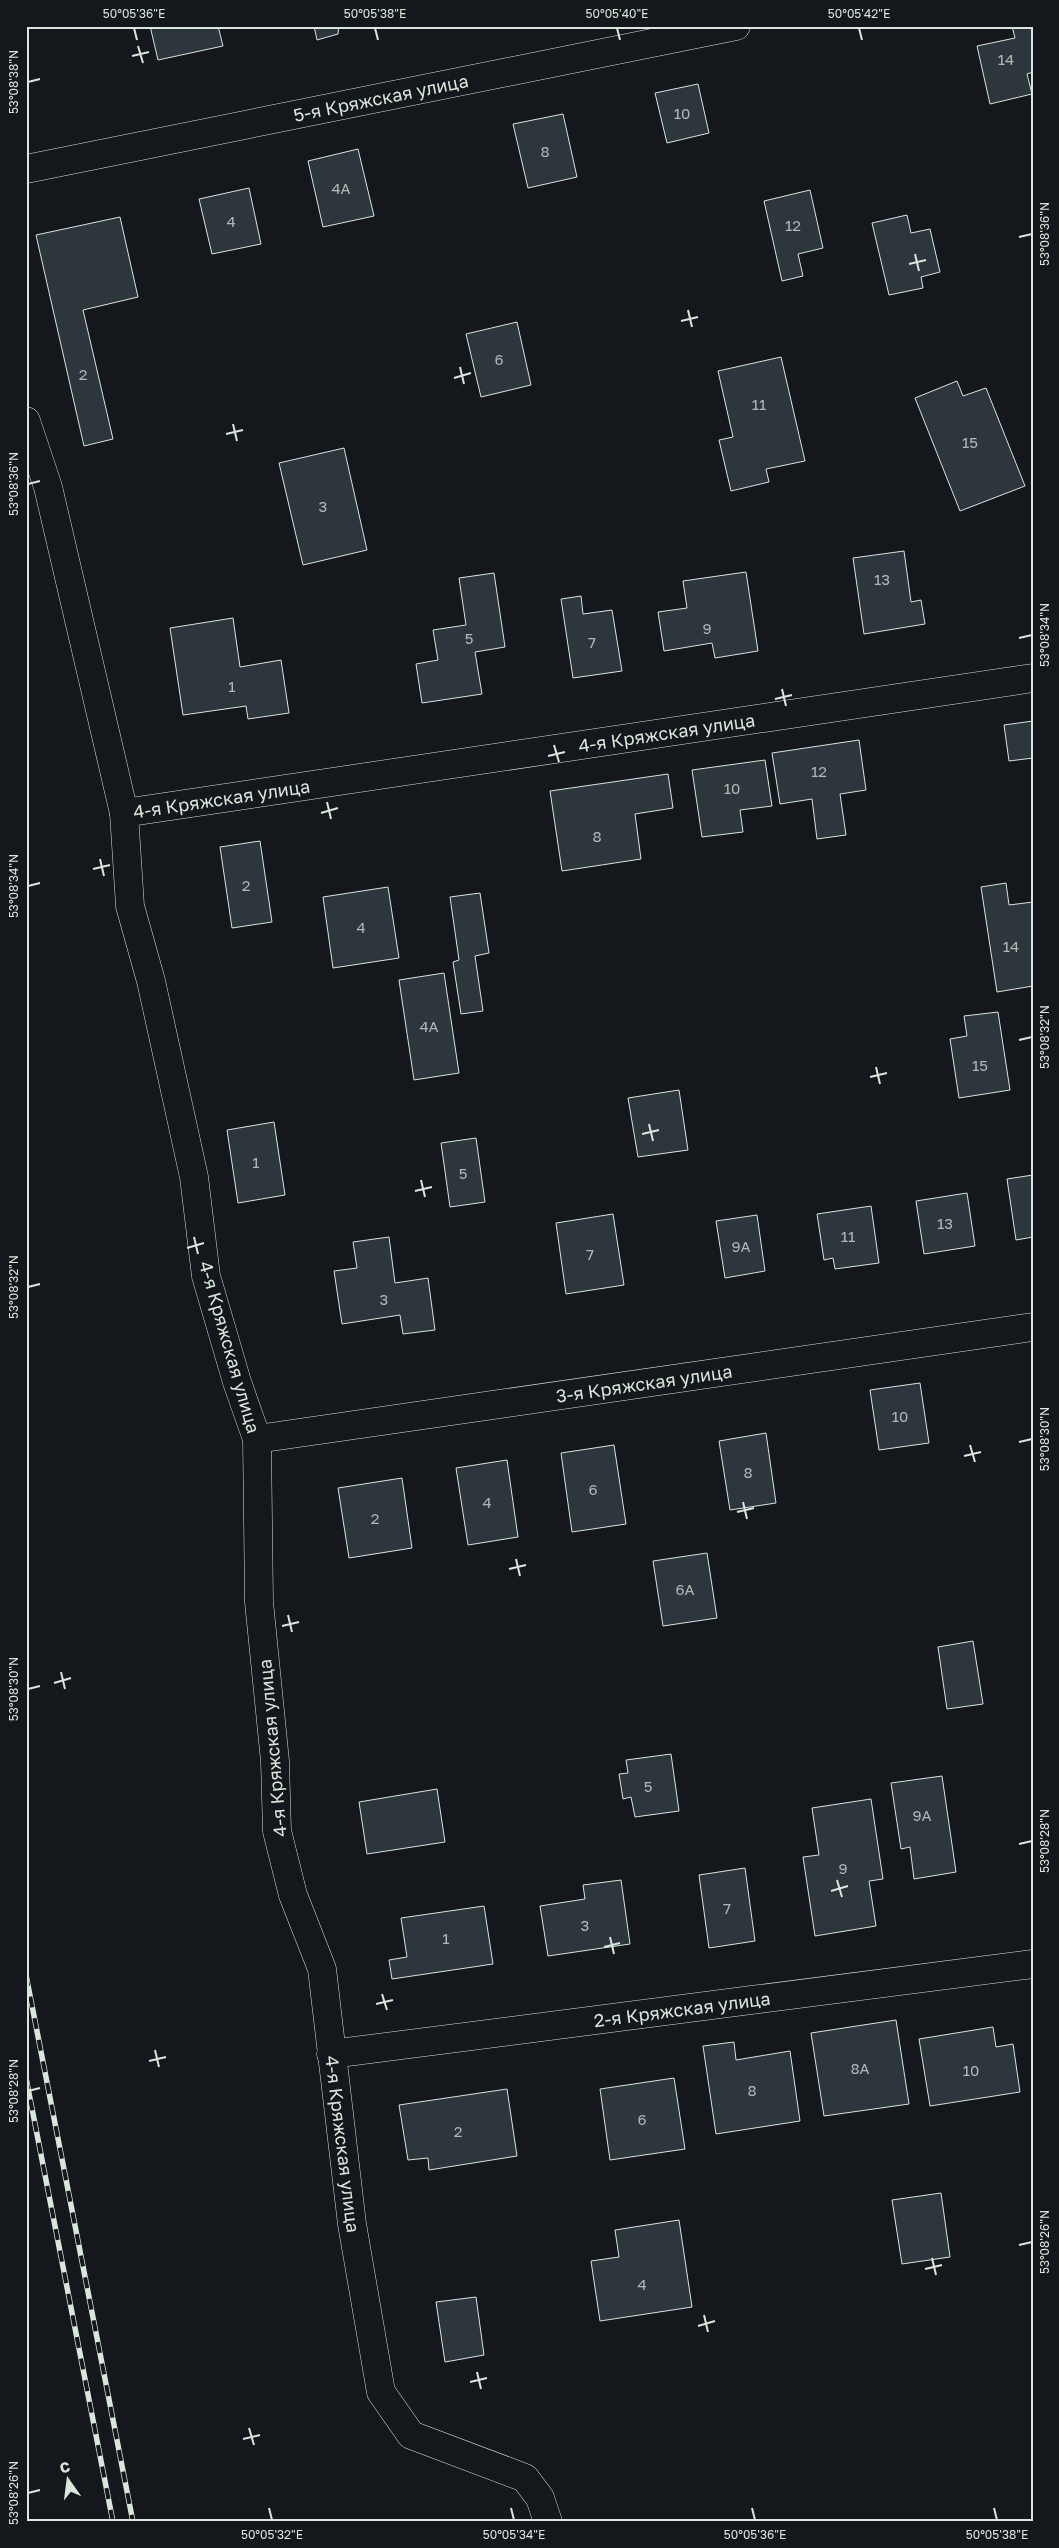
<svg xmlns="http://www.w3.org/2000/svg" width="1059" height="2548" font-family="'Golos Text',sans-serif">
<rect width="100%" height="100%" fill="#14181c"/>
<path fill="#2c363c" stroke="#d8e6dc" d="M150 26H218L223 46 158 60Z
M314 26H339L338 34 317 40Z
M1012 26H1033V72L1027 74 1032 94 990 104 977 46 1015 38Z
M698 84 709 133 667 143 655 93Z
M563 114 577 177 528 188 513 124Z
M358 149 374 216 323 227 308 161Z
M249 188 261 244 212 254 199 199Z
M810 190 823 248 798 254 803 276 782 281 764 201Z
M907 215 911 233 930 229 940 272 921 277 923 288 889 295 872 223Z
M120 217 138 297 83 310 113 439 84 446 36 235Z
M517 322 531 385 481 397 466 334Z
M781 357 805 461 766 469 769 482 731 491 719 440 733 437 718 371Z
M957 381 963 396 986 388 1025 486 960 511 915 398Z
M344 448 367 550 303 565 279 463Z
M904 551 911 602 921 600 925 624 864 634 853 558Z
M746 572 758 651 715 658 712 643 664 651 658 612 687 608 683 581Z
M494 573 505 647 475 652 482 694 422 703 416 664 438 660 433 630 466 625 459 578Z
M581 596 583 614 612 610 622 671 573 678 561 599Z
M233 618 240 667 281 660 289 713 248 719 246 706 183 715 170 628Z
M1033 721V758L1009 761 1004 725Z
M859 740 866 790 840 794 846 835 817 839 812 799 780 804 772 753Z
M765 760 772 806 740 810 743 832 702 837 692 770Z
M668 774 673 808 635 814 641 859 562 871 550 791Z
M260 841 272 922 232 928 220 847Z
M1006 883 1009 905 1033 902V986L997 992 981 887Z
M388 887 399 958 333 968 323 897Z
M480 893 489 953 475 956 483 1011 461 1014 453 962 459 960 450 897Z
M444 973 459 1073 414 1080 399 980Z
M998 1012 1010 1090 959 1098 950 1039 967 1036 964 1016Z
M679 1090 688 1150 638 1157 628 1098Z
M274 1122 285 1195 238 1203 227 1130Z
M476 1138 485 1202 450 1207 441 1143Z
M1033 1175V1237L1016 1240 1007 1179Z
M967 1193 975 1246 924 1254 916 1201Z
M871 1206 879 1263 835 1269 833 1258 824 1260 817 1214Z
M613 1214 624 1285 566 1294 556 1223Z
M757 1215 765 1271 725 1278 716 1221Z
M389 1237 395 1283 428 1278 435 1330 403 1334 400 1315 342 1324 334 1271 357 1268 353 1242Z
M920 1383 929 1443 879 1450 870 1390Z
M766 1433 776 1503 730 1510 719 1441Z
M614 1445 626 1524 572 1532 561 1453Z
M507 1460 518 1537 468 1545 456 1468Z
M402 1478 412 1548 349 1558 338 1488Z
M707 1553 717 1618 663 1626 653 1561Z
M973 1641 983 1704 947 1709 938 1647Z
M671 1754 679 1811 635 1817 631 1797 623 1799 619 1774 628 1773 626 1760Z
M942 1776 956 1872 914 1879 910 1847 901 1849 891 1783Z
M437 1789 445 1842 367 1854 359 1802Z
M871 1799 883 1879 869 1881 876 1926 815 1936 803 1857 819 1855 812 1808Z
M745 1868 755 1941 709 1948 699 1875Z
M621 1880 630 1944 548 1956 540 1906 585 1899 583 1885Z
M484 1906 493 1964 392 1979 389 1960 407 1957 401 1918Z
M896 2020 909 2104 824 2116 811 2033Z
M993 2027 996 2047 1013 2044 1020 2092 930 2106 919 2039Z
M734 2042 736 2060 790 2051 800 2121 716 2134 703 2046Z
M674 2078 685 2149 610 2160 600 2089Z
M507 2089 517 2156 429 2170 428 2158 408 2160 399 2105Z
M941 2193 950 2257 902 2264 892 2200Z
M679 2220 692 2307 600 2321 591 2261 619 2257 615 2230Z
M476 2297 484 2355 445 2362 436 2302Z"/>
<g fill="none" stroke-linecap="round" stroke-linejoin="round">
<defs>
<g id="minor">
<path id="s1" d="M26 169 736 26"/>
<path d="M26 421 48 487 124 813"/>
<path id="s2" d="M257 1439 1033 1327"/>
<path id="s3" d="M331 2054 1033 1964"/>
<path id="s4" d="M548 2522 540 2498 525 2478 411 2435 381 2392 352 2224 322 1969 293 1895 277 1831 275 1761 259 1602 257 1439 237 1382 206 1276 194 1177 151 981 130 906 124 813 1033 678"/>
</g>
</defs>
<use href="#minor" stroke="#d8e6dc" stroke-width="29"/>
<use href="#minor" stroke="#14181c" stroke-width="28"/>
<defs>
<path id="rail" d="M26 1975 133 2522
M26 2078 113 2522"/>
</defs>
<use href="#rail" stroke="#d8e6dc" stroke-width="5.5"/>
<use href="#rail" stroke="#14181c" stroke-width="4" stroke-dasharray="11" stroke-linecap="butt"/>
</g>
<path fill="none" stroke="#d8e6dc" stroke-width="2" d="M134 28 137 40M375 28 378 40M617 28 620 40M859 28 862 40M138 46 143 63M132 56 149 52M28 82 40 79M1019 237 1032 234M915 254 919 271M909 264 926 260M688 310 692 327M681 321 698 317M460 367 464 384M454 378 471 373M233 424 237 441M226 434 243 430M28 484 40 481M1019 638 1032 635M782 689 786 706M775 699 792 695M554 745 559 762M548 756 565 752M327 802 331 819M321 813 338 808M100 859 104 876M93 869 110 865M28 886 40 883M1019 1040 1032 1037M876 1067 880 1084M870 1077 887 1073M649 1124 653 1141M642 1134 659 1130M421 1180 425 1197M415 1191 432 1187M194 1237 198 1254M187 1248 204 1243M28 1287 40 1284M1019 1442 1032 1439M970 1445 975 1462M964 1456 981 1452M743 1502 747 1519M737 1512 754 1508M516 1559 520 1576M509 1569 526 1565M288 1615 292 1632M282 1626 299 1622M61 1672 65 1689M54 1683 71 1678M28 1689 40 1686M1019 1844 1032 1841M837 1880 842 1897M831 1891 848 1886M610 1937 614 1954M604 1947 620 1943M382 1994 387 2010M376 2004 393 2000M155 2050 159 2067M149 2061 166 2057M28 2091 40 2088M1019 2245 1032 2242M932 2258 936 2275M925 2269 942 2265M704 2315 708 2332M698 2326 715 2321M477 2372 481 2389M470 2382 487 2378M249 2428 254 2445M243 2439 260 2435M28 2493 40 2490M269 2508 272 2520M511 2508 514 2520M752 2508 755 2520M994 2508 997 2520"/>
<g text-anchor="middle" dominant-baseline="central" stroke-width="4" stroke-linejoin="round" paint-order="stroke">
<g font-size="15" fill="#adbab4">
<text x="1006" y="59">14</text>
<text x="682" y="113">10</text>
<text x="545" y="151">8</text>
<text x="341" y="188">4А</text>
<text x="231" y="221">4</text>
<text x="793" y="225">12</text>
<text x="499" y="359">6</text>
<text x="83" y="374">2</text>
<text x="759" y="404">11</text>
<text x="970" y="442">15</text>
<text x="323" y="506">3</text>
<text x="882" y="579">13</text>
<text x="707" y="628">9</text>
<text x="469" y="638">5</text>
<text x="592" y="642">7</text>
<text x="232" y="686">1</text>
<text x="819" y="771">12</text>
<text x="732" y="788">10</text>
<text x="597" y="836">8</text>
<text x="246" y="885">2</text>
<text x="361" y="927">4</text>
<text x="1011" y="946">14</text>
<text x="429" y="1026">4А</text>
<text x="980" y="1065">15</text>
<text x="256" y="1162">1</text>
<text x="463" y="1173">5</text>
<text x="945" y="1223">13</text>
<text x="848" y="1236">11</text>
<text x="741" y="1246">9А</text>
<text x="590" y="1254">7</text>
<text x="384" y="1299">3</text>
<text x="900" y="1416">10</text>
<text x="748" y="1472">8</text>
<text x="593" y="1489">6</text>
<text x="487" y="1502">4</text>
<text x="375" y="1518">2</text>
<text x="685" y="1589">6А</text>
<text x="648" y="1786">5</text>
<text x="922" y="1815">9А</text>
<text x="843" y="1868">9</text>
<text x="727" y="1908">7</text>
<text x="585" y="1925">3</text>
<text x="446" y="1938">1</text>
<text x="860" y="2068">8А</text>
<text x="971" y="2070">10</text>
<text x="752" y="2090">8</text>
<text x="642" y="2119">6</text>
<text x="458" y="2131">2</text>
<text x="642" y="2284">4</text>
</g>
<g font-size="18" fill="#d8e6dc" stroke="#14181c">
<text stroke="none"><textPath href="#s1" startOffset="362">5-я Кряжская улица</textPath></text>
<text stroke="none"><textPath href="#s4" startOffset="2381">4-я Кряжская улица</textPath></text>
<text stroke="none"><textPath href="#s4" startOffset="1931">4-я Кряжская улица</textPath></text>
<text transform="translate(230 1347) rotate(74)">4-я Кряжская улица</text>
<text stroke="none"><textPath href="#s2" startOffset="391">3-я Кряжская улица</textPath></text>
<text transform="translate(272 1748) rotate(-95)">4-я Кряжская улица</text>
<text stroke="none"><textPath href="#s3" startOffset="354">2-я Кряжская улица</textPath></text>
<text transform="translate(343 2144) rotate(83)">4-я Кряжская улица</text>
</g>
</g>
<rect width="1059" height="2548" fill="none" stroke="#14181c" stroke-width="55"/>
<g transform="translate(68 2480) rotate(346)" stroke="#14181c" stroke-width="4" paint-order="stroke">
<path d="M0-4L9 19L0 12L-9 19Z" fill="#d8e6dc"/>
<text y="-8" font-size="14" font-weight="bold" text-anchor="middle" fill="#d8e6dc">С</text>
</g>
<rect x="28" y="28" width="1004" height="2492" fill="none" stroke="#d8e6dc" stroke-width="2"/>
<g font-size="12" text-anchor="middle" fill="#d8e6dc">
<text x="134" y="18">50°05'36"E</text>
<text x="375" y="18">50°05'38"E</text>
<text x="617" y="18">50°05'40"E</text>
<text x="859" y="18">50°05'42"E</text>
<text transform="translate(14 82) rotate(-90)" y="4">53°08'38"N</text>
<text transform="translate(1045 234) rotate(-90)" y="4">53°08'36"N</text>
<text transform="translate(14 484) rotate(-90)" y="4">53°08'36"N</text>
<text transform="translate(1045 635) rotate(-90)" y="4">53°08'34"N</text>
<text transform="translate(14 886) rotate(-90)" y="4">53°08'34"N</text>
<text transform="translate(1045 1037) rotate(-90)" y="4">53°08'32"N</text>
<text transform="translate(14 1287) rotate(-90)" y="4">53°08'32"N</text>
<text transform="translate(1045 1439) rotate(-90)" y="4">53°08'30"N</text>
<text transform="translate(14 1689) rotate(-90)" y="4">53°08'30"N</text>
<text transform="translate(1045 1841) rotate(-90)" y="4">53°08'28"N</text>
<text transform="translate(14 2091) rotate(-90)" y="4">53°08'28"N</text>
<text transform="translate(1045 2242) rotate(-90)" y="4">53°08'26"N</text>
<text transform="translate(14 2493) rotate(-90)" y="4">53°08'26"N</text>
<text x="272" y="2539">50°05'32"E</text>
<text x="514" y="2539">50°05'34"E</text>
<text x="755" y="2539">50°05'36"E</text>
<text x="997" y="2539">50°05'38"E</text>
</g>
</svg>
